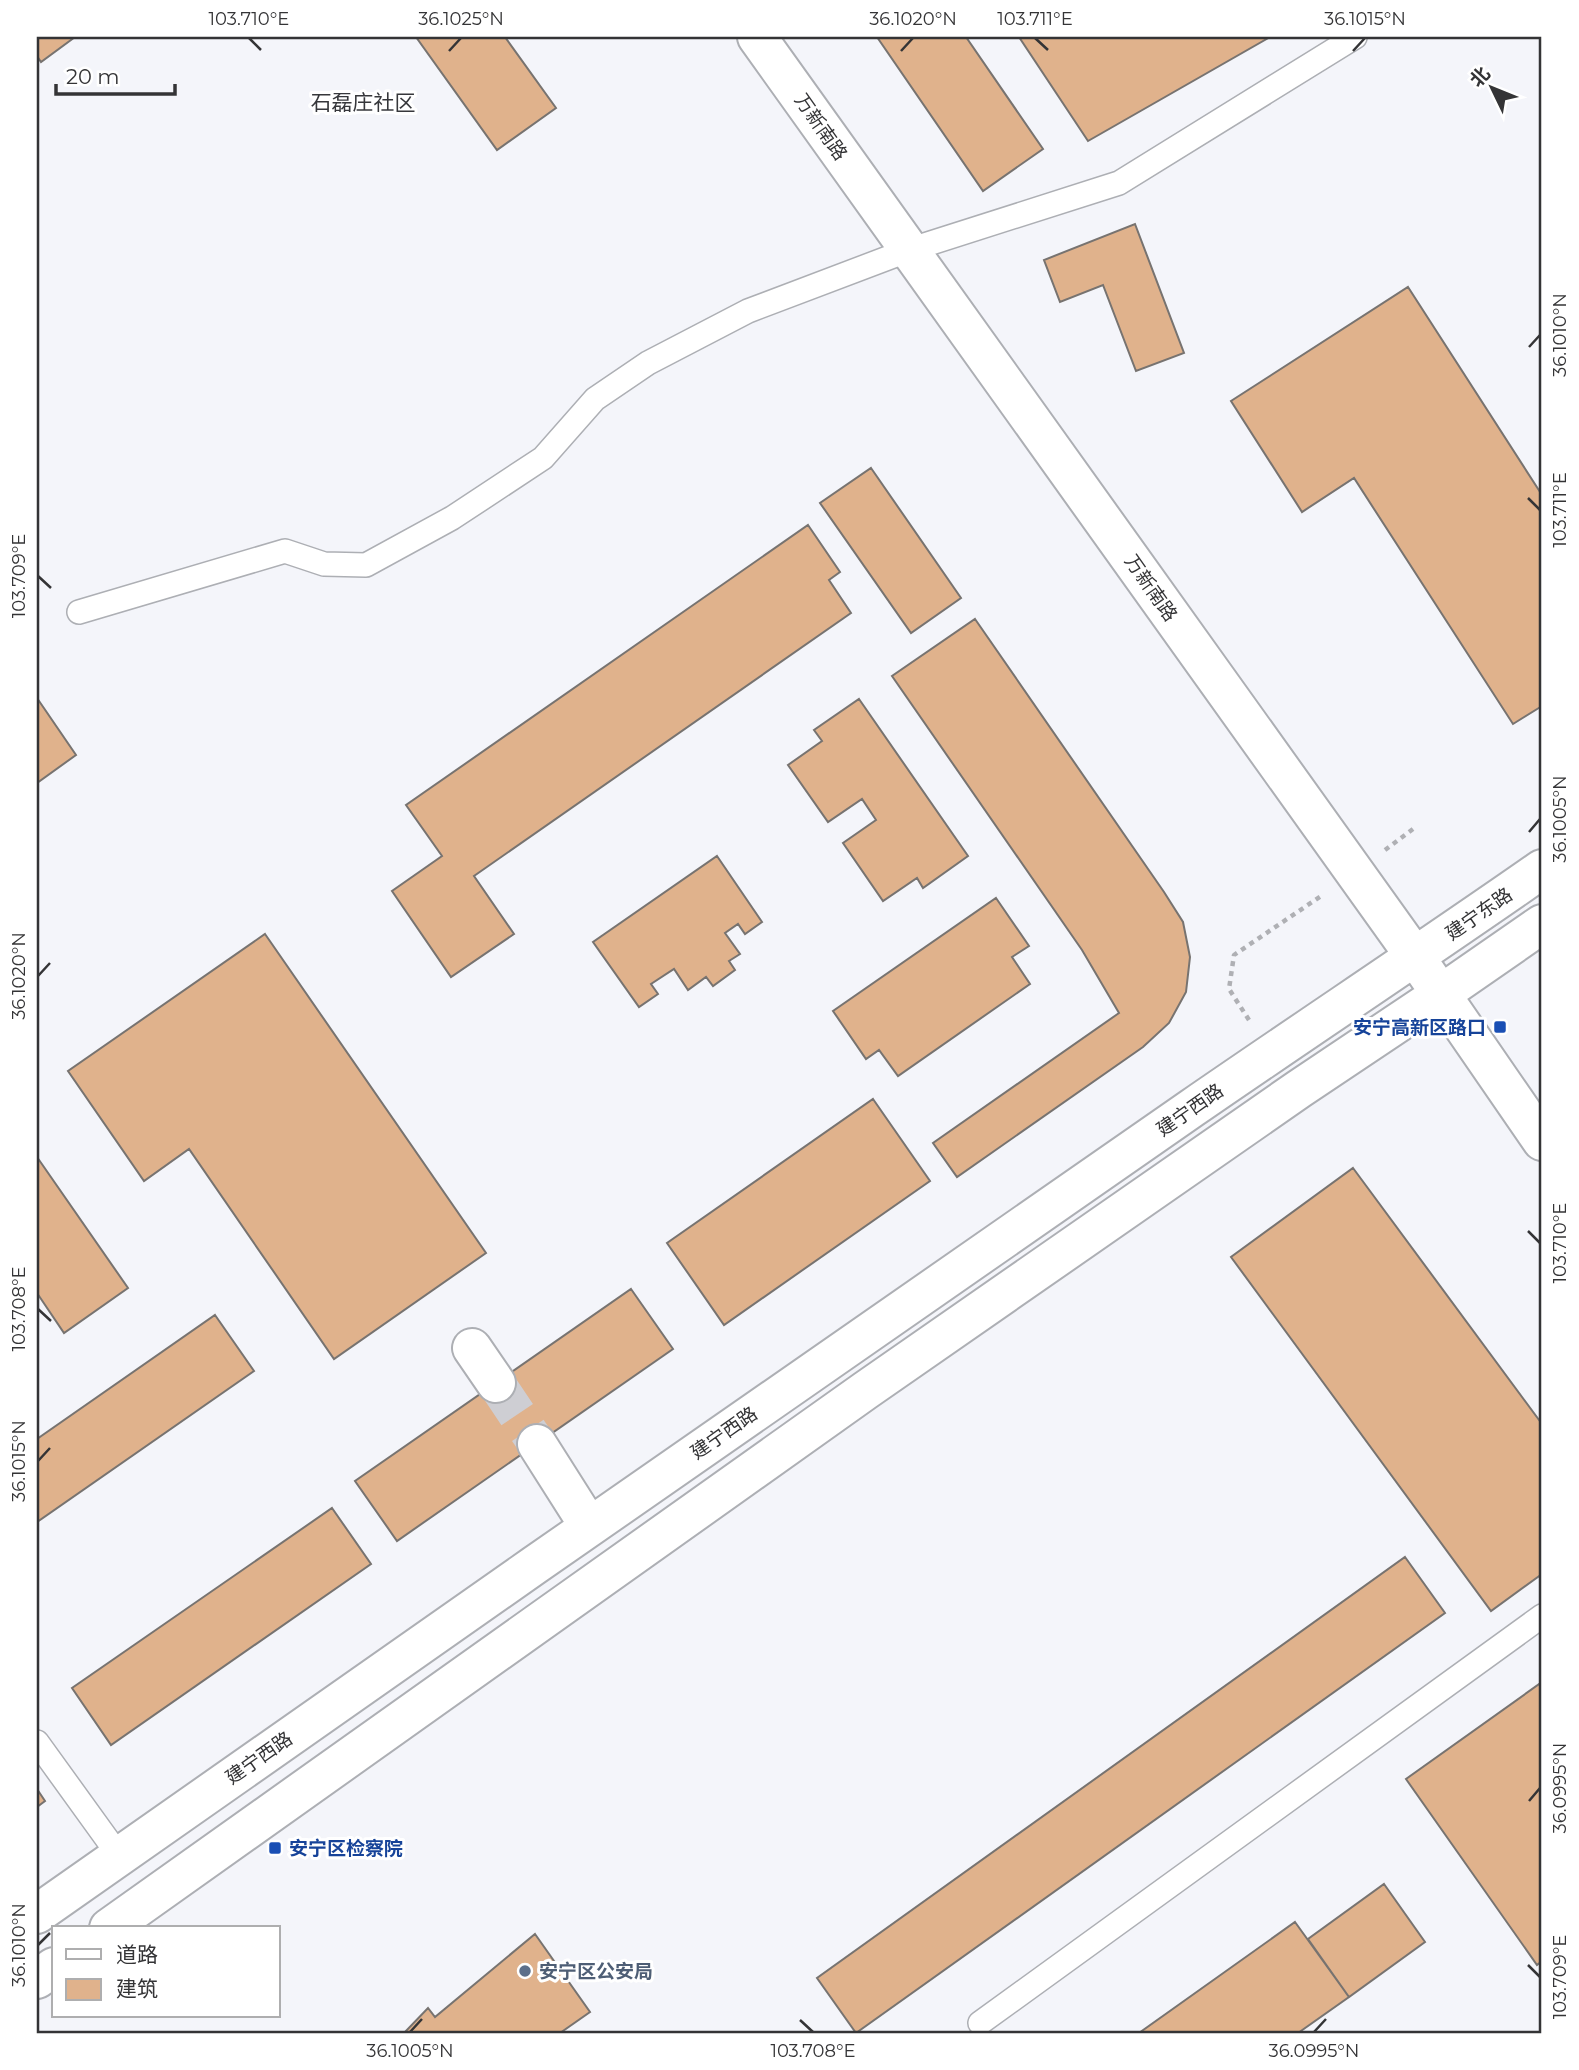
<svg xmlns="http://www.w3.org/2000/svg" width="1579" height="2070" font-family="Montserrat,'Noto Sans SC',sans-serif">
<rect width="100%" height="100%" fill="#f4f5fa"/>
<path fill="#e0b28c" stroke="#777370" stroke-width="2" d="M37 37H75L41 62 37 56Z
M416 37H505L556 108 497 150Z
M877 37H966L1043 149 983 191Z
M1019 37H1270L1088 141Z
M1135 224 1184 353 1136 371 1103 285 1060 302 1044 260Z
M1408 287 1542 495V706L1513 724 1354 478 1302 512 1231 401Z
M871 468 961 598 911 633 820 503Z
M808 525 840 572 829 580 851 613 474 876 514 934 451 977 392 891 442 856 406 805Z
M975 619 1164 892 1183 922 1190 957 1186 992 1169 1023 1143 1047 957 1177 933 1143 1119 1013 1082 950 892 676Z
M37 698 76 755 37 783Z
M859 699 968 856 923 888 917 878 883 901 843 843 876 820 862 799 828 822 788 765 822 741 814 730Z
M717 856 762 922 745 934 738 924 725 933 740 954 729 961 735 970 713 986 706 977 688 990 674 969 651 984 658 994 639 1007 593 942Z
M996 898 1029 946 1012 957 1030 984 898 1076 879 1050 866 1059 833 1011Z
M265 934 486 1253 334 1359 189 1149 144 1181 68 1071Z
M873 1099 930 1181 724 1325 667 1243Z
M37 1157 128 1288 64 1333 37 1293Z
M1353 1168 1542 1424V1574L1491 1611 1231 1257Z
M631 1289 673 1349 397 1541 355 1481Z
M215 1315 254 1371 37 1522V1439Z
M332 1508 371 1564 111 1745 72 1688Z
M1405 1557 1445 1613 856 2033 817 1978Z
M1542 1682V1961L1537 1965 1406 1779Z
M37 1789 45 1801 37 1807Z
M1384 1884 1425 1942 1349 1997 1308 1939Z
M1295 1922 1349 1997 1298 2033H1139Z
M535 1934 590 2012 560 2033H404L428 2008 435 2017Z"/>
<g fill="none" stroke-linecap="round" stroke-linejoin="round">
<path stroke="#ceced3" stroke-width="38" stroke-dasharray="38 19" stroke-linecap="butt" d="M496 1383 537 1444"/>
<defs>
<path id="lane" d="M79 612 285 551 324 564 366 565 452 518 543 458 595 399 648 363 748 311 909 250 1119 183 1355 37
M37 1742 120 1857
M980 2023 1542 1616"/>
<path id="street" d="M472 1348 496 1383
M537 1444 589 1526"/>
<path id="secondary" d="M757 37 1416 958 1542 1141
M37 1914C421 1644 806 1375 1192 1108 1308 1028 1426 950 1542 869
M109 1928 866 1390 1299 1089 1441 994 1542 924
M37 1979 54 1967"/>
</defs>
<use href="#lane" stroke="#adafb4" stroke-width="26"/>
<use href="#street" stroke="#adafb4" stroke-width="42"/>
<use href="#secondary" stroke="#adafb4" stroke-width="42"/>
<path stroke="#afb0b4" stroke-width="4.5" stroke-dasharray="5 5" stroke-linecap="butt" d="M1385 850 1417 826
M1249 1020 1229 989 1234 955 1324 894"/>
<use href="#lane" stroke="#fff" stroke-width="23"/>
<use href="#street" stroke="#fff" stroke-width="38"/>
<use href="#secondary" stroke="#fff" stroke-width="38"/>
</g>
<path fill="none" stroke="#343436" stroke-width="2.5" d="M249 38 261 50M1035 38 1048 50M449 51 461 38M901 51 913 38M1353 51 1365 38M1529 347 1540 335M1528 498 1540 510M38 576 51 588M1529 832 1540 819M38 976 50 963M1528 1231 1540 1243M38 1309 51 1321M38 1461 50 1448M1529 1801 1540 1788M38 1945 50 1933M1528 1965 1540 1977M800 2020 813 2032M410 2032 422 2019M1314 2032 1326 2019"/>
<g fill="#1a4fb4" stroke="#fff" stroke-width="2.5">
<rect x="1493" y="1020" width="14" height="14" rx="3.5"/>
<rect x="268" y="1841" width="14" height="14" rx="3.5"/>
</g>
<circle fill="#5c6f8a" stroke="#fff" stroke-width="2.5" cx="525" cy="1971" r="7"/>
<g text-anchor="middle" dominant-baseline="central" stroke-width="6" stroke-linejoin="round" paint-order="stroke">
<g font-size="19" fill="#343436" stroke="#fff">
<text transform="translate(821 127) rotate(55)">万新南路</text>
<text transform="translate(1151 588) rotate(55)">万新南路</text>
<text transform="translate(1479 914) rotate(-35)">建宁东路</text>
<text transform="translate(1190 1110) rotate(-35)">建宁西路</text>
<text transform="translate(724 1433) rotate(-35)">建宁西路</text>
<text transform="translate(259 1758) rotate(-35)">建宁西路</text>
</g>
<g font-size="19" font-weight="bold" fill="#164399" stroke="#fff" text-anchor="end">
<text x="1486" y="1027">安宁高新区路口</text>
<text x="289" y="1848" text-anchor="start">安宁区检察院</text>
</g>
<g font-size="19" font-weight="bold" fill="#4e5e75" stroke="#fff" text-anchor="start">
<text x="539" y="1971">安宁区公安局</text>
</g>
<g font-size="21" fill="#36373b" stroke="#fff">
<text x="363" y="102">石磊庄社区</text>
</g>
</g>
<rect width="1579" height="2070" fill="none" stroke="#ffffff" stroke-width="77"/>
<rect x="52" y="1926" width="228" height="91" fill="#ffffff" stroke="#aeaeaf" stroke-width="2"/>
<rect x="66" y="1949" width="35" height="10" fill="#ffffff" stroke="#aeaeaf" stroke-width="2"/>
<text x="116" y="1962" font-size="21" fill="#343436">道路</text>
<rect x="66" y="1979" width="35" height="21" fill="#e0b28c" stroke="#aeaeaf" stroke-width="2"/>
<text x="116" y="1996" font-size="21" fill="#343436">建筑</text>
<g transform="translate(1492 88) rotate(313)" stroke="#ffffff" stroke-width="5" paint-order="stroke">
<path d="M0-5L12 26L0 18L-12 26Z" fill="#343436"/>
<text y="-10" font-size="19" font-weight="bold" text-anchor="middle" fill="#343436">北</text>
</g>
<path d="M56 84v10h119v-10" fill="none" stroke="#343436" stroke-width="3.5"/>
<text x="66" y="84" font-size="21" fill="#343436" stroke="#ffffff" stroke-width="5" paint-order="stroke">20 m</text>
<rect x="38" y="38" width="1502" height="1994" fill="none" stroke="#343436" stroke-width="2.5"/>
<g font-size="18" text-anchor="middle" fill="#343436">
<text x="249" y="25">103.710°E</text>
<text x="461" y="25">36.1025°N</text>
<text x="913" y="25">36.1020°N</text>
<text x="1035" y="25">103.711°E</text>
<text x="1365" y="25">36.1015°N</text>
<text transform="translate(1560 335) rotate(-90)" y="6">36.1010°N</text>
<text transform="translate(1560 510) rotate(-90)" y="6">103.711°E</text>
<text transform="translate(19 576) rotate(-90)" y="6">103.709°E</text>
<text transform="translate(1560 819) rotate(-90)" y="6">36.1005°N</text>
<text transform="translate(19 976) rotate(-90)" y="6">36.1020°N</text>
<text transform="translate(1560 1243) rotate(-90)" y="6">103.710°E</text>
<text transform="translate(19 1309) rotate(-90)" y="6">103.708°E</text>
<text transform="translate(19 1461) rotate(-90)" y="6">36.1015°N</text>
<text transform="translate(1560 1788) rotate(-90)" y="6">36.0995°N</text>
<text transform="translate(19 1945) rotate(-90)" y="6">36.1010°N</text>
<text transform="translate(1560 1977) rotate(-90)" y="6">103.709°E</text>
<text x="410" y="2057">36.1005°N</text>
<text x="813" y="2057">103.708°E</text>
<text x="1314" y="2057">36.0995°N</text>
</g>
</svg>
